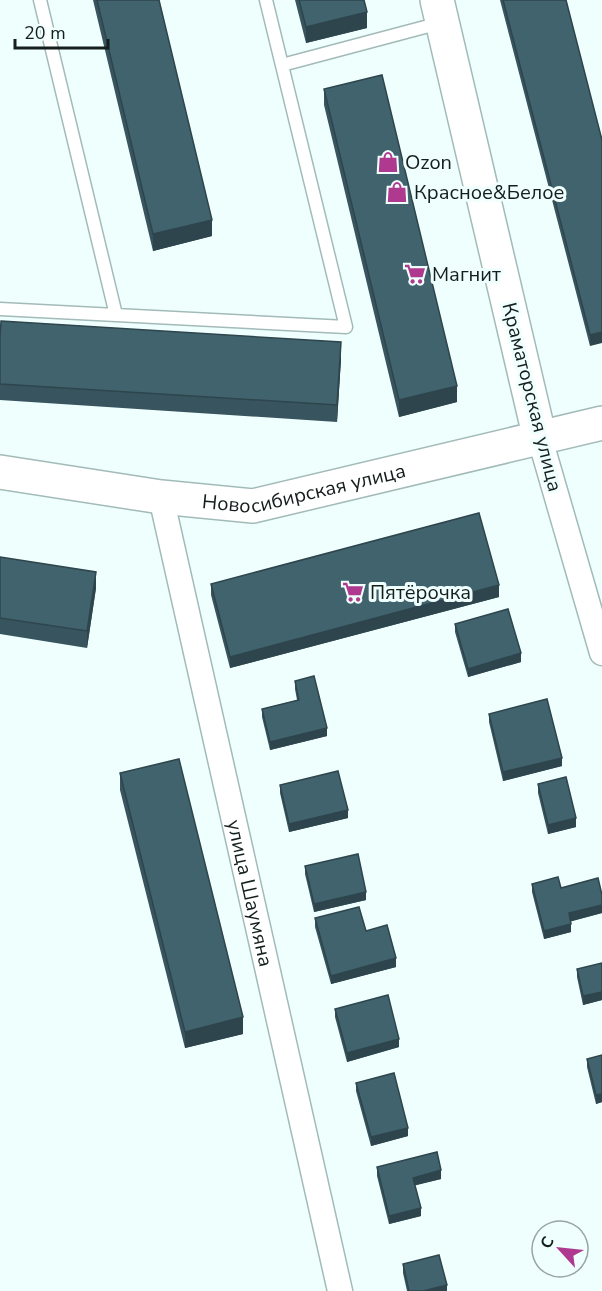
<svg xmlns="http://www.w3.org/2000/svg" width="602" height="1291" font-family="'Nunito Sans',sans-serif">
<rect width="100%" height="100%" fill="#effffd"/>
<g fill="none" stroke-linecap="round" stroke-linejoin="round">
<defs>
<path id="service" d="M40 0 116 315
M282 65 440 23
M0 309 346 327 266 0"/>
<g id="minor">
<path d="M540 439 602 653"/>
<path id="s1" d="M161 497 340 1291"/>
</g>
<g id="secondary">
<path d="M437 0 540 439"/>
<path id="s2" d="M0 472 161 497 253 506 602 423"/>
</g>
</defs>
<use href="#service" stroke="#a2bbb9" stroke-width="15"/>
<use href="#minor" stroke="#a2bbb9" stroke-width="27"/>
<use href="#secondary" stroke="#a2bbb9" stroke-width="36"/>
<use href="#service" stroke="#fff" stroke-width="12"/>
<use href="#minor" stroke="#fff" stroke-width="24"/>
<use href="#secondary" stroke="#fff" stroke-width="33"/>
</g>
<path fill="#38555f" d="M93 0H159L212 236 153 251Z
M295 0H364L367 28 306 43Z
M500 0H566L602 140 590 346Z
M324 89 457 402 399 417 324 105Z
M0 338 341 359 337 422 0 400Z
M0 557 96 588 87 648 0 634Z
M211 584 499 597 230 668 211 595Z
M455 624 521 662 468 677 455 632Z
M295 681 327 736 270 750 262 717V709L297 700 295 689Z
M489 714 562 766 503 781 489 722Z
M120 773 243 1034 185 1048 120 790Z
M538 784 576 827 548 834 538 793Z
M280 785 348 818 289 832 280 793Z
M305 866 366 900 314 912 305 874Z
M532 884 602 895V913L571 921V932L544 939 532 892Z
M315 918 366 931 396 967 331 984 315 927Z
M602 963V1000L583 1005 577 977V969Z
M335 1009 399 1047 347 1062 335 1017Z
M602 1055V1102L596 1104 587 1067V1059Z
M356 1083 408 1136 371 1146 356 1091Z
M377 1167 441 1179 415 1185 421 1216 389 1224 377 1176Z
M403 1264 447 1291H407L403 1273Z"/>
<path fill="#2e454d" d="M367 12V28L306 43V27Z
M212 220V236L153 251V234Z
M602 332V343L590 346V335Z
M341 342V359L337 422V405Z
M457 386V402L399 417V400Z
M96 572V588L87 648V631Z
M499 585V597L230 668V657Z
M521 653V662L468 677V669Z
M327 728V736L270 750V742Z
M562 758V766L503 781V772Z
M348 810V818L289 832V824Z
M576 818V827L548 834V825Z
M366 892V900L314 912V904Z
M602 905V913L569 922V913Z
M571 924V932L544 939V931Z
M396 958V967L331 984V976Z
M602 992V1000L583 1005V996Z
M243 1017V1034L185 1048V1032Z
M399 1039V1047L347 1062V1053Z
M602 1094V1102L596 1104V1095Z
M408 1128V1136L371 1146V1137Z
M441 1170V1179L413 1186V1178Z
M421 1208V1216L389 1224V1216Z
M447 1285V1291H423Z"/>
<path fill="#41636e" stroke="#2e454d" stroke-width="1.5" d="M97 0H159L212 220 153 234Z
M299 0H364L367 12 306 27Z
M503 0H566L602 140V332L590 335Z
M382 75 457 386 399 400 324 89Z
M1 321 341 342 337 405 0 384V338Z
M479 513 499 585 230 657 211 584Z
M0 557 96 572 87 631 0 618Z
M508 609 521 653 468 669 455 624Z
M314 676 327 728 270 742 262 709 299 700 295 681Z
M547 699 562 758 503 772 489 714Z
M179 759 243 1017 185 1032 120 773Z
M338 771 348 810 289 824 280 785Z
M566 777 576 818 548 825 538 784Z
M358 854 366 892 314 904 305 866Z
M558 877 561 888 598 878 602 895V905L569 913 571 924 544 931 532 884Z
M359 907 366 931 387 925 396 958 331 976 315 918Z
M602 963V992L583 996 577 969Z
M388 995 399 1039 347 1053 335 1009Z
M602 1055V1094L596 1095 587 1059Z
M394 1073 408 1128 371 1137 356 1083Z
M437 1152 441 1170 413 1178 421 1208 389 1216 377 1167Z
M439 1255 447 1285 423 1291H409L403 1264Z"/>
<defs>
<symbol id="shop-bare" viewBox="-9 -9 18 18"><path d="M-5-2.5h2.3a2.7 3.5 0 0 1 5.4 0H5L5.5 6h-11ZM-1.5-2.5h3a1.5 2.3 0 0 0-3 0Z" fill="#af398f" stroke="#effffd" stroke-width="2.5" paint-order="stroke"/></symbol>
<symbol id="supermarket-bare" viewBox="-9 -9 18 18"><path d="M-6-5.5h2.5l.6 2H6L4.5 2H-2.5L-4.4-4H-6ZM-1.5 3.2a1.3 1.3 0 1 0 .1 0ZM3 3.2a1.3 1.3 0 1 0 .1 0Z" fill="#af398f" stroke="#effffd" stroke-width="2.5" paint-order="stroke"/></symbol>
</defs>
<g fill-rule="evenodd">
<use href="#shop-bare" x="373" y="147" width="30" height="30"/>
<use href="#shop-bare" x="382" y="177" width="30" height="30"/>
<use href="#supermarket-bare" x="400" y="259" width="30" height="30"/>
<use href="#supermarket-bare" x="338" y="577" width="30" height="30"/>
</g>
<g text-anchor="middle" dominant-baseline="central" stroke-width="6" stroke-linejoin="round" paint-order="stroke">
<g font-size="20" fill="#141e1d" stroke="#effffd" text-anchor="start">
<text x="405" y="162">Ozon</text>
<text x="414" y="192">Красное&amp;Белое</text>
<text x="432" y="274">Магнит</text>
<text x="370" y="592">Пятёрочка</text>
</g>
<g font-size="20" fill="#141e1d" stroke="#effffd">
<text transform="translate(532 397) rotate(76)">Краматорская улица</text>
<text stroke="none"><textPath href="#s2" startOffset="308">Новосибирская улица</textPath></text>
<text stroke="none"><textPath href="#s1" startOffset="406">улица Шаумяна</textPath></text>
</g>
</g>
<g transform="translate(560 1249) rotate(297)"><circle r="28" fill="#effffd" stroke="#97a5a3" stroke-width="1.5"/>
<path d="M0-4.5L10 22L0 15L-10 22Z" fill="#af398f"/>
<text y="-9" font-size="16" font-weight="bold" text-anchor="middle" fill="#141e1d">С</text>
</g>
<path d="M15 39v9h93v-9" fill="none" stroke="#141e1d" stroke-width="3"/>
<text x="24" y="39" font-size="18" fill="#141e1d" stroke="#effffd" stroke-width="4.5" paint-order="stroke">20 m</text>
</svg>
